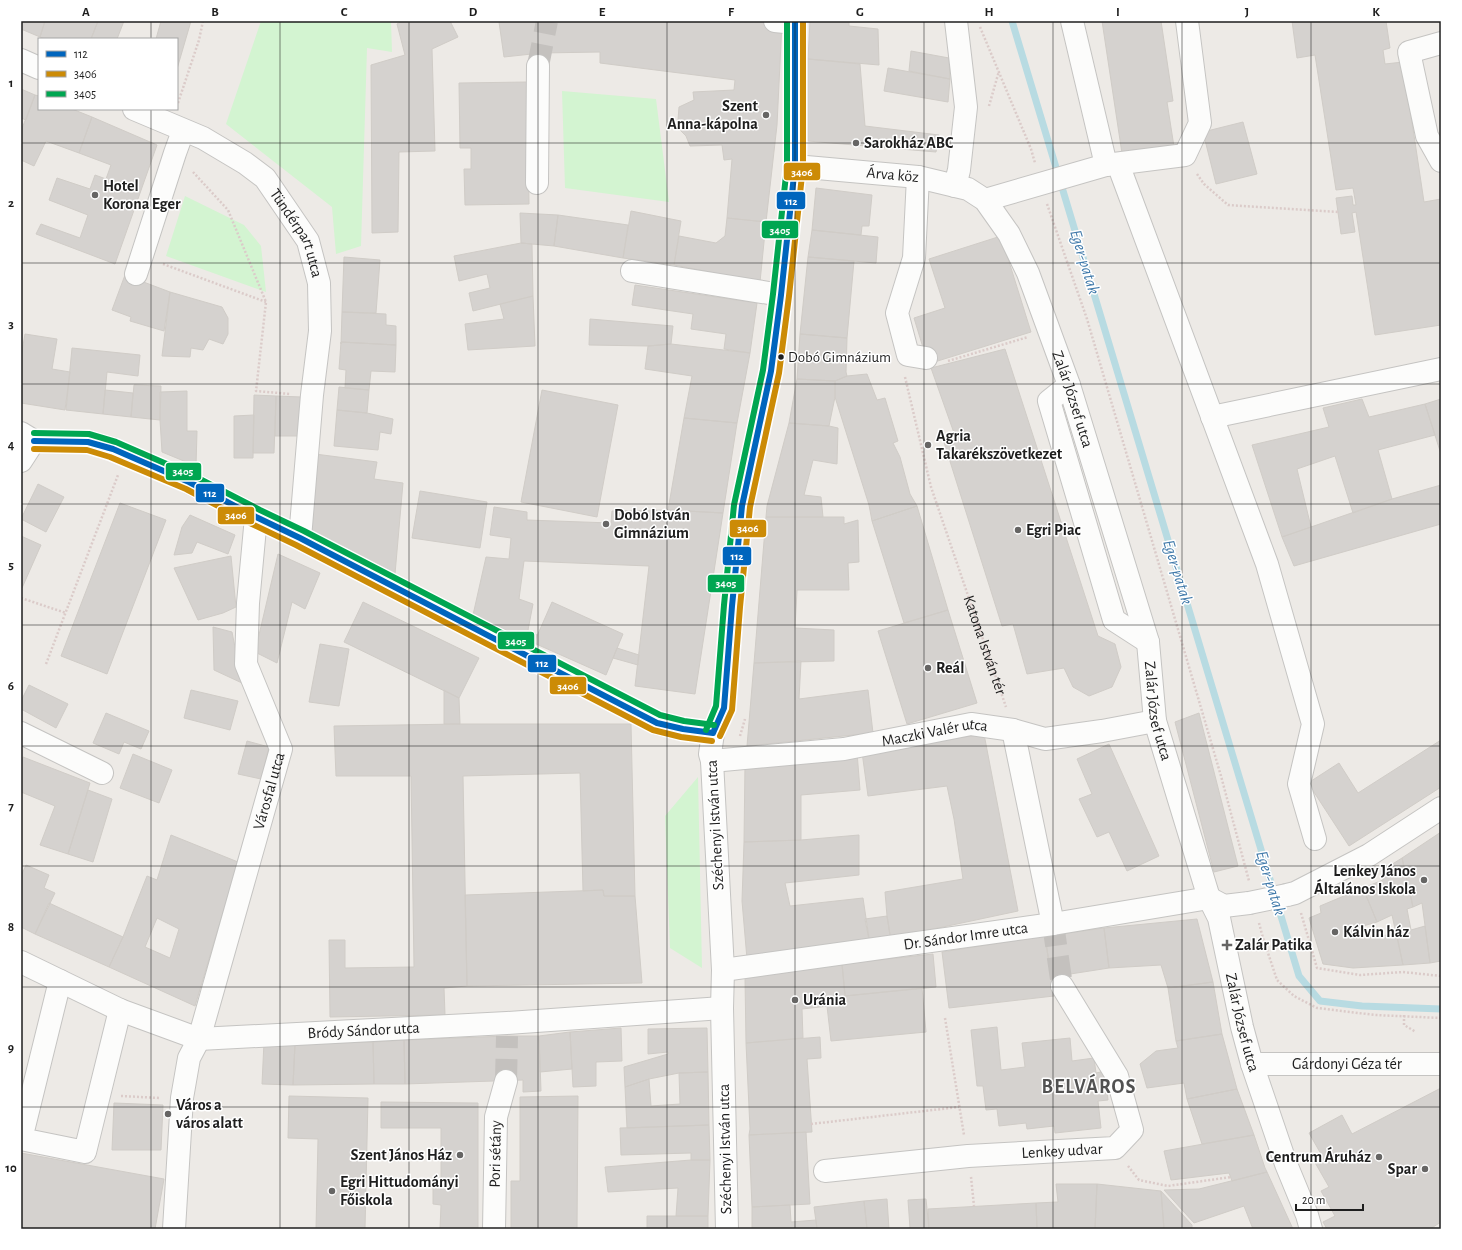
<svg xmlns="http://www.w3.org/2000/svg" width="1462" height="1250" font-family="'Alegreya Sans',sans-serif">
<rect width="100%" height="100%" fill="#edeae6"/>
<path fill="#d3f4d1" d="M261 21H391L392 52 367 48 361 246 336 254 332 207 226 124Z
M562 91 656 99 669 202 565 188Z
M185 196 244 225 261 246 266 292 166 256Z
M698 777 702 968 670 948 665 816Z"/>
<g fill="none" stroke-linecap="round" stroke-linejoin="round">
<path stroke="#b8dbe2" stroke-width="7" d="M1012 21 1299 976 1320 1001 1362 1006 1441 1009"/>
</g>
<path fill="#d5d2cf" stroke="#d0ccc7" fill-rule="evenodd" d="M21 21H45L40 37 21 29Z
M45 21H98L91 39H45L40 37Z
M98 21H124L117 39H91Z
M161 21H191L177 69V39H156Z
M402 21H450L458 37 432 49 435 151 399 152 398 232 372 233 371 65 405 55 397 24Z
M502 21 782 22 777 125 766 222 727 218 732 159 724 160 722 145 690 146 686 136 680 130 678 120 679 107 694 100 693 92 734 90 735 80 600 63V52L541 53 504 57 499 22Z
M810 21H849V26L878 29 879 65 808 59Z
M1102 21H1161L1173 101 1167 102 1175 153 1123 160Z
M1292 21H1386L1390 48 1383 50 1385 64 1403 62 1424 202 1441 199V325L1375 335 1356 212 1352 213 1355 232 1341 234 1336 198 1352 196 1353 205H1356L1353 188 1336 190 1315 55 1297 58Z
M911 51 949 58 950 79 909 71Z
M808 59 860 64 865 126 939 135 936 152 808 141Z
M888 68 950 79 948 102 884 91Z
M527 82 529 204 465 205 464 169H471V148H460L459 83Z
M21 89 35 95 26 120 21 118Z
M35 95 39 96V109H72L92 117 79 153 46 141 34 166 21 160V131Z
M92 117 157 145 115 264 36 234 41 224 80 238 88 215 49 200 57 178 90 189 95 175 106 179 111 165 79 153Z
M1243 122 1257 174 1216 184 1203 132Z
M816 188 872 195 869 226H862L861 235 812 230Z
M631 211 681 221 674 265 623 258Z
M520 213 558 215 554 246 521 243Z
M558 215 628 225 623 258 554 246Z
M727 218 766 222 760 282 674 265 679 236 716 243 725 236Z
M812 230 878 237 876 263 808 257Z
M1001 236 1031 332 928 364 914 318 945 308 929 259Z
M521 243 532 244 533 296 473 311 469 293 490 288 487 274 459 281 454 256Z
M344 257 380 260 376 313 342 312Z
M808 257 854 261 847 338 800 334Z
M125 275 170 292 164 331 130 321 131 317 112 310Z
M635 285 757 303 750 353 724 349 726 334 691 329 693 314 632 305Z
M170 292 222 307 228 318V334L223 344 209 339 203 350 191 348 190 357 162 356Z
M533 296 535 346 468 350 465 324 504 319 500 304Z
M342 312 386 314V325L396 326V345L341 342V344Z
M590 319 673 326 671 344 648 346 589 345Z
M25 334 57 339 52 369 70 372 65 410 21 403V357Z
M800 334 847 338 846 372 847 376 835 381 797 379Z
M341 342 396 345 395 372 371 371 369 390 345 388 346 370 339 369Z
M671 344 750 353 737 423 684 418 692 376 645 369 648 346Z
M72 348 140 355 138 376 107 372 103 414 66 410Z
M1005 349 1098 636 1115 644 1121 667 1112 687 1089 696 1073 687 1064 668 1027 674 1013 624 1002 626 942 436 954 433 931 368Z
M867 374 877 400 885 398 898 441 893 443 900 457 910 494 917 506 872 521 869 505 835 397V381L847 376Z
M797 379 835 381V397L829 426 789 423Z
M134 385 161 386 160 420 131 417Z
M339 387 369 390 367 413 337 410Z
M105 390 133 393 131 417 103 414Z
M542 390 618 405 597 517 521 502Z
M187 391V431H197L196 466 162 452 160 420V392Z
M254 395 276 396 274 453H253Z
M276 396 302 397 301 436H275Z
M1362 399 1369 417 1425 404 1435 435 1378 450 1392 499 1353 513 1335 456 1297 469 1311 527 1282 537 1252 445 1329 427 1323 408Z
M1441 399V454L1425 404Z
M337 410 367 413 393 419 391 434 380 432 378 450 334 446Z
M254 415 253 458H234V416Z
M684 418 737 423 723 513 668 510Z
M789 423 829 426 838 428 837 464 813 460 804 495 821 497 823 517H766L767 506Z
M315 454 377 462 374 479 403 483 395 574 307 530Z
M38 484 64 497 46 532 21 519Z
M1441 485V524L1294 566 1282 537 1392 499Z
M420 491 487 502 480 548 412 538Z
M120 503 166 520 107 674 61 656Z
M917 506 948 610 904 623 872 521Z
M494 507 527 512V520L611 523 612 511 668 510 723 513 695 694 635 686 649 566 524 561 519 599 533 604 528 630 537 635 534 643 473 615 486 557 509 559 511 538 490 535Z
M190 515 235 535 228 554 197 542 192 553 174 555 182 527Z
M766 517H844V524L858 520 859 562 848 563 849 590H797L795 628 834 630V661L754 663Z
M21 536 41 545 22 588 21 587Z
M278 554 320 573 305 609 292 602 277 663 255 652Z
M231 556 236 607 223 613 198 620 174 568Z
M363 602 479 658 459 698 344 642Z
M552 602 623 634 606 675 534 643Z
M948 610 977 703 907 724 878 631Z
M213 627 232 632 242 683 214 670Z
M320 644 349 649 339 706 309 702Z
M617 648 639 655 638 665 613 658Z
M801 661 799 699 868 690 873 733 747 746 754 663Z
M29 685 68 704 56 728 21 709V701Z
M191 690 238 701 230 730 184 718Z
M444 690 459 698 460 724H444Z
M106 713 149 731 141 749 124 742 119 754 93 743Z
M1199 713 1238 866 1214 872 1175 722Z
M460 724H631L635 896H604L603 890 583 891 580 773 463 776 467 986 444 988 445 1015 330 1017 329 940H345V968L414 967 411 776H336L334 726Z
M984 734 1018 911 924 931 891 941 887 916 885 892 963 879 954 819 947 786 868 796 862 752Z
M1441 740V787L1349 846 1308 783 1339 763 1358 793Z
M247 741 269 747 261 779 238 774Z
M1109 744 1159 856 1127 871 1109 832 1097 837 1079 799 1092 794 1077 759Z
M857 752 860 790 801 795V840L744 842 745 764Z
M133 754 172 770 159 803 120 788Z
M23 757 90 783 68 854 40 845 55 806 21 792V763Z
M88 790 112 799 93 862 68 854Z
M1441 832V961L1430 963 1422 903 1413 907 1402 858Z
M171 835 238 862 195 1006 109 967 123 937 147 876 157 880ZM157 918 179 929 170 958 145 947Z
M859 835V875L785 883 790 906 863 898 870 945 747 959 742 901 744 842 801 840Z
M1402 858 1413 907 1407 909 1411 930 1425 926 1430 963 1403 965 1392 915 1377 922 1363 888 1383 880V870Z
M26 865 49 875 44 888 55 893 35 934 21 927V876Z
M1363 888 1377 922 1356 928 1357 936 1397 935 1403 965 1353 968 1323 964 1309 918 1321 913 1320 906Z
M603 890 604 896H635L642 983 467 986 465 895Z
M49 903 123 937 109 967 35 934Z
M887 916 891 941 870 945 865 919Z
M1197 919 1213 982 1168 988 1161 965 1109 968 1104 928Z
M1104 928 1109 968 1051 977 1045 936Z
M1045 936 1054 996 949 1008 942 952Z
M933 954 936 987 845 996 842 964Z
M842 964 846 1004 802 1009 803 1038 746 1043 745 978Z
M1213 982 1222 1034 1176 1041 1168 988Z
M922 988 926 1032 831 1041 827 1006 846 1004 845 996Z
M997 1027 1001 1070 1025 1067 1022 1043 1070 1038 1072 1061 1094 1058 1096 1073 1105 1071 1108 1100 1098 1101 1101 1128 1055 1133 1054 1126 1027 1129 1026 1123 999 1126 997 1109 986 1110 983 1086H977L971 1030Z
M621 1028 622 1061 596 1062V1086L573 1087 570 1032Z
M707 1028 708 1072 679 1073 649 1079 625 1087 624 1067 668 1054V1052L648 1054V1029Z
M570 1032 572 1069 540 1072 539 1036Z
M1222 1034 1237 1089 1187 1099 1184 1083 1147 1088 1140 1064 1156 1051 1178 1048 1176 1041Z
M507 1036H539L541 1091 523 1092V1080L405 1084 404 1040Z
M820 1037 821 1058 807 1059 812 1132 749 1135 750 1129 746 1043Z
M404 1040 405 1084H374L373 1042Z
M264 1042 295 1044 293 1085 262 1084Z
M373 1042 374 1084 293 1085 295 1044Z
M708 1072 709 1125 627 1128 625 1087 649 1079 651 1106 680 1104 679 1073Z
M1441 1088V1222L1430 1229H1327L1323 1222 1335 1216 1321 1191 1329 1187 1313 1159 1321 1154 1309 1133 1342 1115 1352 1134Z
M1237 1089 1254 1135 1202 1144 1187 1099Z
M289 1096 368 1098 365 1229H316L318 1139 288 1138Z
M578 1096 577 1229H511V1181H520V1097Z
M381 1102 478 1103V1229H440L441 1205 433 1204V1182H441V1128H381Z
M114 1103 163 1105 161 1150H112Z
M709 1125 710 1160H691V1153L621 1155 620 1128Z
M806 1132 810 1204 752 1207 749 1135Z
M1254 1135 1265 1168 1267 1172 1232 1181 1229 1173 1171 1180 1164 1151Z
M21 1153 164 1179 155 1229H21Z
M691 1160H710L708 1216H676L678 1188 608 1192 605 1167Z
M1267 1172 1293 1229H1253L1244 1206 1194 1223 1164 1190 1199 1189Z
M1056 1184H1097L1095 1229H1037L1036 1203 1058 1202Z
M1097 1184 1161 1191 1164 1229H1095Z
M1161 1191 1192 1225V1229H1164Z
M887 1199 889 1229H867L864 1201Z
M926 1199 929 1229H903L910 1228 908 1200Z
M864 1201 867 1229H817L814 1207Z
M1036 1203 1037 1229H929L928 1209Z
M790 1205 791 1222 816 1220 817 1229H752V1207Z
M647 1216H708V1229H647Z"/>
<g fill="none" stroke-linecap="round" stroke-linejoin="round">
<path stroke="#c4c1be" stroke-width="22" stroke-dasharray="22 11" stroke-linecap="butt" d="M538 66 547 21
M1053 924 1062 986
M506 1081 507 1036"/>
<defs>
<g id="minor">
<path d="M775 21 795 23"/>
<path d="M1072 21 1106 165"/>
<path d="M1441 43 1409 52 1427 136 1441 161"/>
<path d="M21 60 39 68"/>
<path id="s2" d="M134 109 203 138 245 163 265 178 308 241 319 283 320 331 312 395 300 538"/>
<path d="M1118 164 1267 564 1313 724 1299 784 1315 839"/>
<path id="s3" d="M795 166 918 177 968 189 985 200 1009 234 1028 273 1069 385 1148 642 1155 721 1209 898 1219 918 1242 1027 1252 1064 1286 1164 1307 1215 1311 1229"/>
<path d="M918 177 914 258 897 313 908 355 926 358"/>
<path d="M537 183 538 66"/>
<path d="M955 186 959 170 966 107 956 21"/>
<path d="M985 200 1106 165 1185 155 1200 123 1187 21"/>
<path d="M632 271 781 295"/>
<path d="M136 274 175 153 183 131"/>
<path d="M1069 385 1049 401 1114 620 1148 642"/>
<path d="M1212 417 1441 369"/>
<path d="M21 433 34 441 88 442 113 449 189 482 256 517 300 538 657 723 683 729 713 733"/>
<path d="M21 461 34 441"/>
<path d="M1013 730 1053 924"/>
<path d="M21 733 102 773"/>
<path id="s4" d="M712 761 844 749 971 724 1013 730 1045 739 1102 731 1155 721"/>
<path d="M1287 895 1295 893 1369 855 1441 808"/>
<path d="M1209 898 1224 906 1249 903"/>
<path id="s5" d="M21 962 120 1010 199 1039 507 1023 722 1008"/>
<path id="s6" d="M723 970 1053 924 1209 898"/>
<path d="M60 981 21 1139 85 1152 120 1010"/>
<path id="s7" d="M1252 1064H1441"/>
<path id="s8" d="M825 1171 968 1156 1115 1148 1132 1130 1117 1076 1062 986"/>
<path id="s9" d="M174 1229 182 1098 189 1058 199 1039 281 749 246 664 248 603 256 517"/>
<path id="s10" d="M494 1229 496 1117 506 1081"/>
<path d="M727 1229 722 1008 723 970 712 761 710 754 713 733 724 708 732 606 742 506 771 371 781 295 795 166V21"/>
</g>
</defs>
<use href="#minor" stroke="#c5c4c2" stroke-width="24"/>
<g stroke="#dbcbc9" stroke-width="2.5" stroke-dasharray="2 2" stroke-linecap="butt">
<path d="M980 27 1031 149 1035 163"/>
<path d="M178 103 199 40 203 21"/>
<path d="M989 106 999 71"/>
<path d="M193 172 228 210 266 302 256 391 290 394"/>
<path d="M1197 174 1204 184 1228 205 1338 212"/>
<path d="M1047 204 1087 319 1221 776 1249 881"/>
<path d="M163 264 266 302"/>
<path d="M948 361 1028 337"/>
<path id="s1" d="M905 377 931 487 1006 707"/>
<path d="M21 598 66 613"/>
<path d="M46 664 118 475"/>
<path d="M740 736 745 719"/>
<path d="M1301 913 1317 968 1360 975 1403 972 1441 976"/>
<path d="M1259 923 1263 938 1277 980 1294 996 1317 1008 1375 1015 1441 1018"/>
<path d="M1404 1015V1025L1416 1032"/>
<path d="M945 1018 964 1135"/>
<path d="M121 1096 160 1098"/>
<path d="M811 1124 959 1107"/>
<path d="M1128 1166 1139 1180 1168 1186 1231 1177"/>
<path d="M971 1177 974 1206"/>
</g>
<use href="#minor" stroke="#fcfcfb" stroke-width="22"/>
<defs>
<path id="minor-bridge" d="M1249 903 1287 895"/>
</defs>
<use href="#minor-bridge" stroke="#c5c4c2" stroke-width="24" stroke-linecap="butt"/>
<use href="#minor-bridge" stroke="#fcfcfb" stroke-width="22"/>
<defs>
<path id="bus-1" d="M34 441 88 442 113 449 189 482 256 517 300 538 657 723 683 729 713 733
M713 733 724 708 732 606 742 506 771 371 781 295 795 166V21"/>
<path id="bus-2" d="M34 449 87 450 110 457 186 489 252 524 296 545 653 730 681 737 712 741
M720 736 732 710 740 607 750 507 779 373 789 296 803 166V21"/>
<path id="bus-3" d="M34 433 89 434 116 442 192 475 260 510 304 531 660 715 684 721 714 725
M706 730 716 706 724 605 734 505 763 370 773 294 787 166V21"/>
</defs>
<use href="#bus-1" stroke="#fff" stroke-width="9"/>
<use href="#bus-2" stroke="#fff" stroke-width="9"/>
<use href="#bus-3" stroke="#fff" stroke-width="9"/>
<use href="#bus-1" stroke="#0065bd" stroke-width="6"/>
<use href="#bus-2" stroke="#cc8b06" stroke-width="6"/>
<use href="#bus-3" stroke="#00a651" stroke-width="6"/>
</g>
<path fill="none" stroke="#1e1e1e" stroke-width="1" stroke-opacity="0.55" d="M151 21V39M280 21V1229M409 21V1229M538 21V1229M667 21V1229M795 21V1229M924 21V1229M1053 21V1229M1182 21V1229M1311 21V1229M151 109V1229M21 143H1441M21 263H1441M21 384H1441M21 504H1441M21 625H1441M21 746H1441M21 866H1441M21 987H1441M21 1107H1441"/>
<g fill="#666564" stroke="#fff" stroke-width="1.5">
<circle cx="766" cy="115" r="4"/>
<circle cx="856" cy="143" r="4"/>
<circle cx="95" cy="195" r="4"/>
<circle cx="928" cy="445" r="4"/>
<circle cx="606" cy="524" r="4"/>
<circle cx="1018" cy="530" r="4"/>
<circle cx="928" cy="668" r="4"/>
<circle cx="1424" cy="880" r="4"/>
<circle cx="1335" cy="932" r="4"/>
<path d="M1225 939h4v4h4v4h-4v4h-4v-4h-4v-4h4z"/>
<circle cx="795" cy="1000" r="4"/>
<circle cx="168" cy="1114" r="4"/>
<circle cx="460" cy="1155" r="4"/>
<circle cx="1379" cy="1157" r="4"/>
<circle cx="1425" cy="1169" r="4"/>
<circle cx="332" cy="1191" r="4"/>
</g>
<circle fill="#1e1e1e" stroke="#fff" stroke-width="1.5" cx="781" cy="357" r="3.5"/>
<g text-anchor="middle" dominant-baseline="central" stroke-width="3" stroke-linejoin="round" paint-order="stroke">
<g font-size="15" fill="#1e1e1e" stroke="#fff" text-anchor="start">
<text x="788" y="357">Dobó Gimnázium</text>
</g>
<g font-size="16" font-weight="bold" fill="#1e1e1e" stroke="#fff" text-anchor="start">
<text x="758" y="106" text-anchor="end">Szent<tspan x="758" dy="18">Anna-kápolna</tspan></text>
<text x="864" y="143">Sarokház ABC</text>
<text x="103" y="186">Hotel<tspan x="103" dy="18">Korona Eger</tspan></text>
<text x="936" y="436">Agria<tspan x="936" dy="18">Takarékszövetkezet</tspan></text>
<text x="614" y="515">Dobó István<tspan x="614" dy="18">Gimnázium</tspan></text>
<text x="1026" y="530">Egri Piac</text>
<text x="936" y="668">Reál</text>
<text x="1416" y="871" text-anchor="end">Lenkey János<tspan x="1416" dy="18">Általános Iskola</tspan></text>
<text x="1343" y="932">Kálvin ház</text>
<text x="1235" y="945">Zalár Patika</text>
<text x="803" y="1000">Uránia</text>
<text x="176" y="1105">Város a<tspan x="176" dy="18">város alatt</tspan></text>
<text x="452" y="1155" text-anchor="end">Szent János Ház</text>
<text x="1371" y="1157" text-anchor="end">Centrum Áruház</text>
<text x="1417" y="1169" text-anchor="end">Spar</text>
<text x="340" y="1182">Egri Hittudományi<tspan x="340" dy="18">Főiskola</tspan></text>
</g>
<g font-size="16" fill="#1e1e1e" stroke="#fff">
<text stroke="none"><textPath href="#s3" startOffset="98">Árva köz</textPath></text>
<text stroke="none"><textPath href="#s2" startOffset="213">Tündérpart utca</textPath></text>
<text stroke="none"><textPath href="#s3" startOffset="414">Zalár József utca</textPath></text>
<text stroke="none"><textPath href="#s1" startOffset="280">Katona István tér</textPath></text>
<text stroke="none"><textPath href="#s3" startOffset="738">Zalár József utca</textPath></text>
<text stroke="none"><textPath href="#s4" startOffset="225">Maczki Valér utca</textPath></text>
<text stroke="none"><textPath href="#s9" startOffset="451">Városfal utca</textPath></text>
<text transform="translate(715 825) rotate(-93)">Széchenyi István utca</text>
<text stroke="none"><textPath href="#s6" startOffset="245">Dr. Sándor Imre utca</textPath></text>
<text stroke="none"><textPath href="#s3" startOffset="1062">Zalár József utca</textPath></text>
<text stroke="none"><textPath href="#s5" startOffset="359">Bródy Sándor utca</textPath></text>
<text stroke="none"><textPath href="#s7" startOffset="95">Gárdonyi Géza tér</textPath></text>
<text transform="translate(725 1149) rotate(-91)">Széchenyi István utca</text>
<text stroke="none"><textPath href="#s8" startOffset="238">Lenkey udvar</textPath></text>
<text stroke="none"><textPath href="#s10" startOffset="75">Pori sétány</textPath></text>
</g>
<g font-size="17" font-style="italic" fill="#427bab" stroke="#fff">
<text transform="translate(1085 262) rotate(73)">Eger-patak</text>
<text transform="translate(1178 572) rotate(73)">Eger-patak</text>
<text transform="translate(1271 883) rotate(73)">Eger-patak</text>
</g>
<g font-size="20" font-weight="bold" letter-spacing="1" fill="#515151" stroke="#fff">
<text x="1089" y="1087">BELVÁROS</text>
</g>
</g>
<g stroke="#fff" stroke-width="1.5">
<rect x="783" y="162" width="38" height="19" rx="4" fill="#cc8b06"/>
<rect x="776" y="191" width="30" height="19" rx="4" fill="#0065bd"/>
<rect x="761" y="220" width="38" height="19" rx="4" fill="#00a651"/>
<rect x="165" y="462" width="37" height="19" rx="4" fill="#00a651"/>
<rect x="195" y="483" width="30" height="20" rx="4" fill="#0065bd"/>
<rect x="217" y="506" width="38" height="19" rx="4" fill="#cc8b06"/>
<rect x="729" y="519" width="38" height="19" rx="4" fill="#cc8b06"/>
<rect x="722" y="546" width="30" height="20" rx="4" fill="#0065bd"/>
<rect x="707" y="574" width="38" height="19" rx="4" fill="#00a651"/>
<rect x="497" y="631" width="38" height="19" rx="4" fill="#00a651"/>
<rect x="527" y="654" width="30" height="19" rx="4" fill="#0065bd"/>
<rect x="549" y="676" width="38" height="19" rx="4" fill="#cc8b06"/>
</g>
<g font-size="11" text-anchor="middle" font-weight="bold" fill="#fff">
<text x="802" y="176">3406</text>
<text x="791" y="205">112</text>
<text x="780" y="234">3405</text>
<text x="183" y="475">3405</text>
<text x="210" y="497">112</text>
<text x="236" y="519">3406</text>
<text x="748" y="532">3406</text>
<text x="737" y="560">112</text>
<text x="726" y="587">3405</text>
<text x="516" y="645">3405</text>
<text x="542" y="667">112</text>
<text x="568" y="690">3406</text>
</g>
<rect width="1462" height="1250" fill="none" stroke="#ffffff" stroke-width="44"/>
<rect x="38" y="38" width="140" height="72" fill="#ffffff" stroke="#a5a5a5"/>
<rect x="46" y="51" width="20" height="6" fill="#0065bd" stroke="#a5a5a5"/>
<text x="74" y="58" font-size="12" fill="#1e1e1e">112</text>
<rect x="46" y="71" width="20" height="6" fill="#cc8b06" stroke="#a5a5a5"/>
<text x="74" y="78" font-size="12" fill="#1e1e1e">3406</text>
<rect x="46" y="91" width="20" height="6" fill="#00a651" stroke="#a5a5a5"/>
<text x="74" y="98" font-size="12" fill="#1e1e1e">3405</text>
<path d="M1296 1204v6h67v-6" fill="none" stroke="#1e1e1e" stroke-width="2"/>
<text x="1302" y="1204" font-size="12" fill="#1e1e1e" stroke="#ffffff" stroke-width="3" paint-order="stroke">20 m</text>
<rect x="22" y="22" width="1418" height="1206" fill="none" stroke="#1e1e1e" stroke-width="1.5"/>
<g font-size="13" text-anchor="middle" font-weight="bold" fill="#1e1e1e">
<text x="86" y="16">A</text>
<text x="215" y="16">B</text>
<text x="344" y="16">C</text>
<text x="473" y="16">D</text>
<text x="602" y="16">E</text>
<text x="731" y="16">F</text>
<text x="860" y="16">G</text>
<text x="989" y="16">H</text>
<text x="1118" y="16">I</text>
<text x="1247" y="16">J</text>
<text x="1376" y="16">K</text>
<text x="11" y="87">1</text>
<text x="11" y="207">2</text>
<text x="11" y="328">3</text>
<text x="11" y="449">4</text>
<text x="11" y="569">5</text>
<text x="11" y="690">6</text>
<text x="11" y="810">7</text>
<text x="11" y="931">8</text>
<text x="11" y="1052">9</text>
<text x="11" y="1172">10</text>
</g>
</svg>
